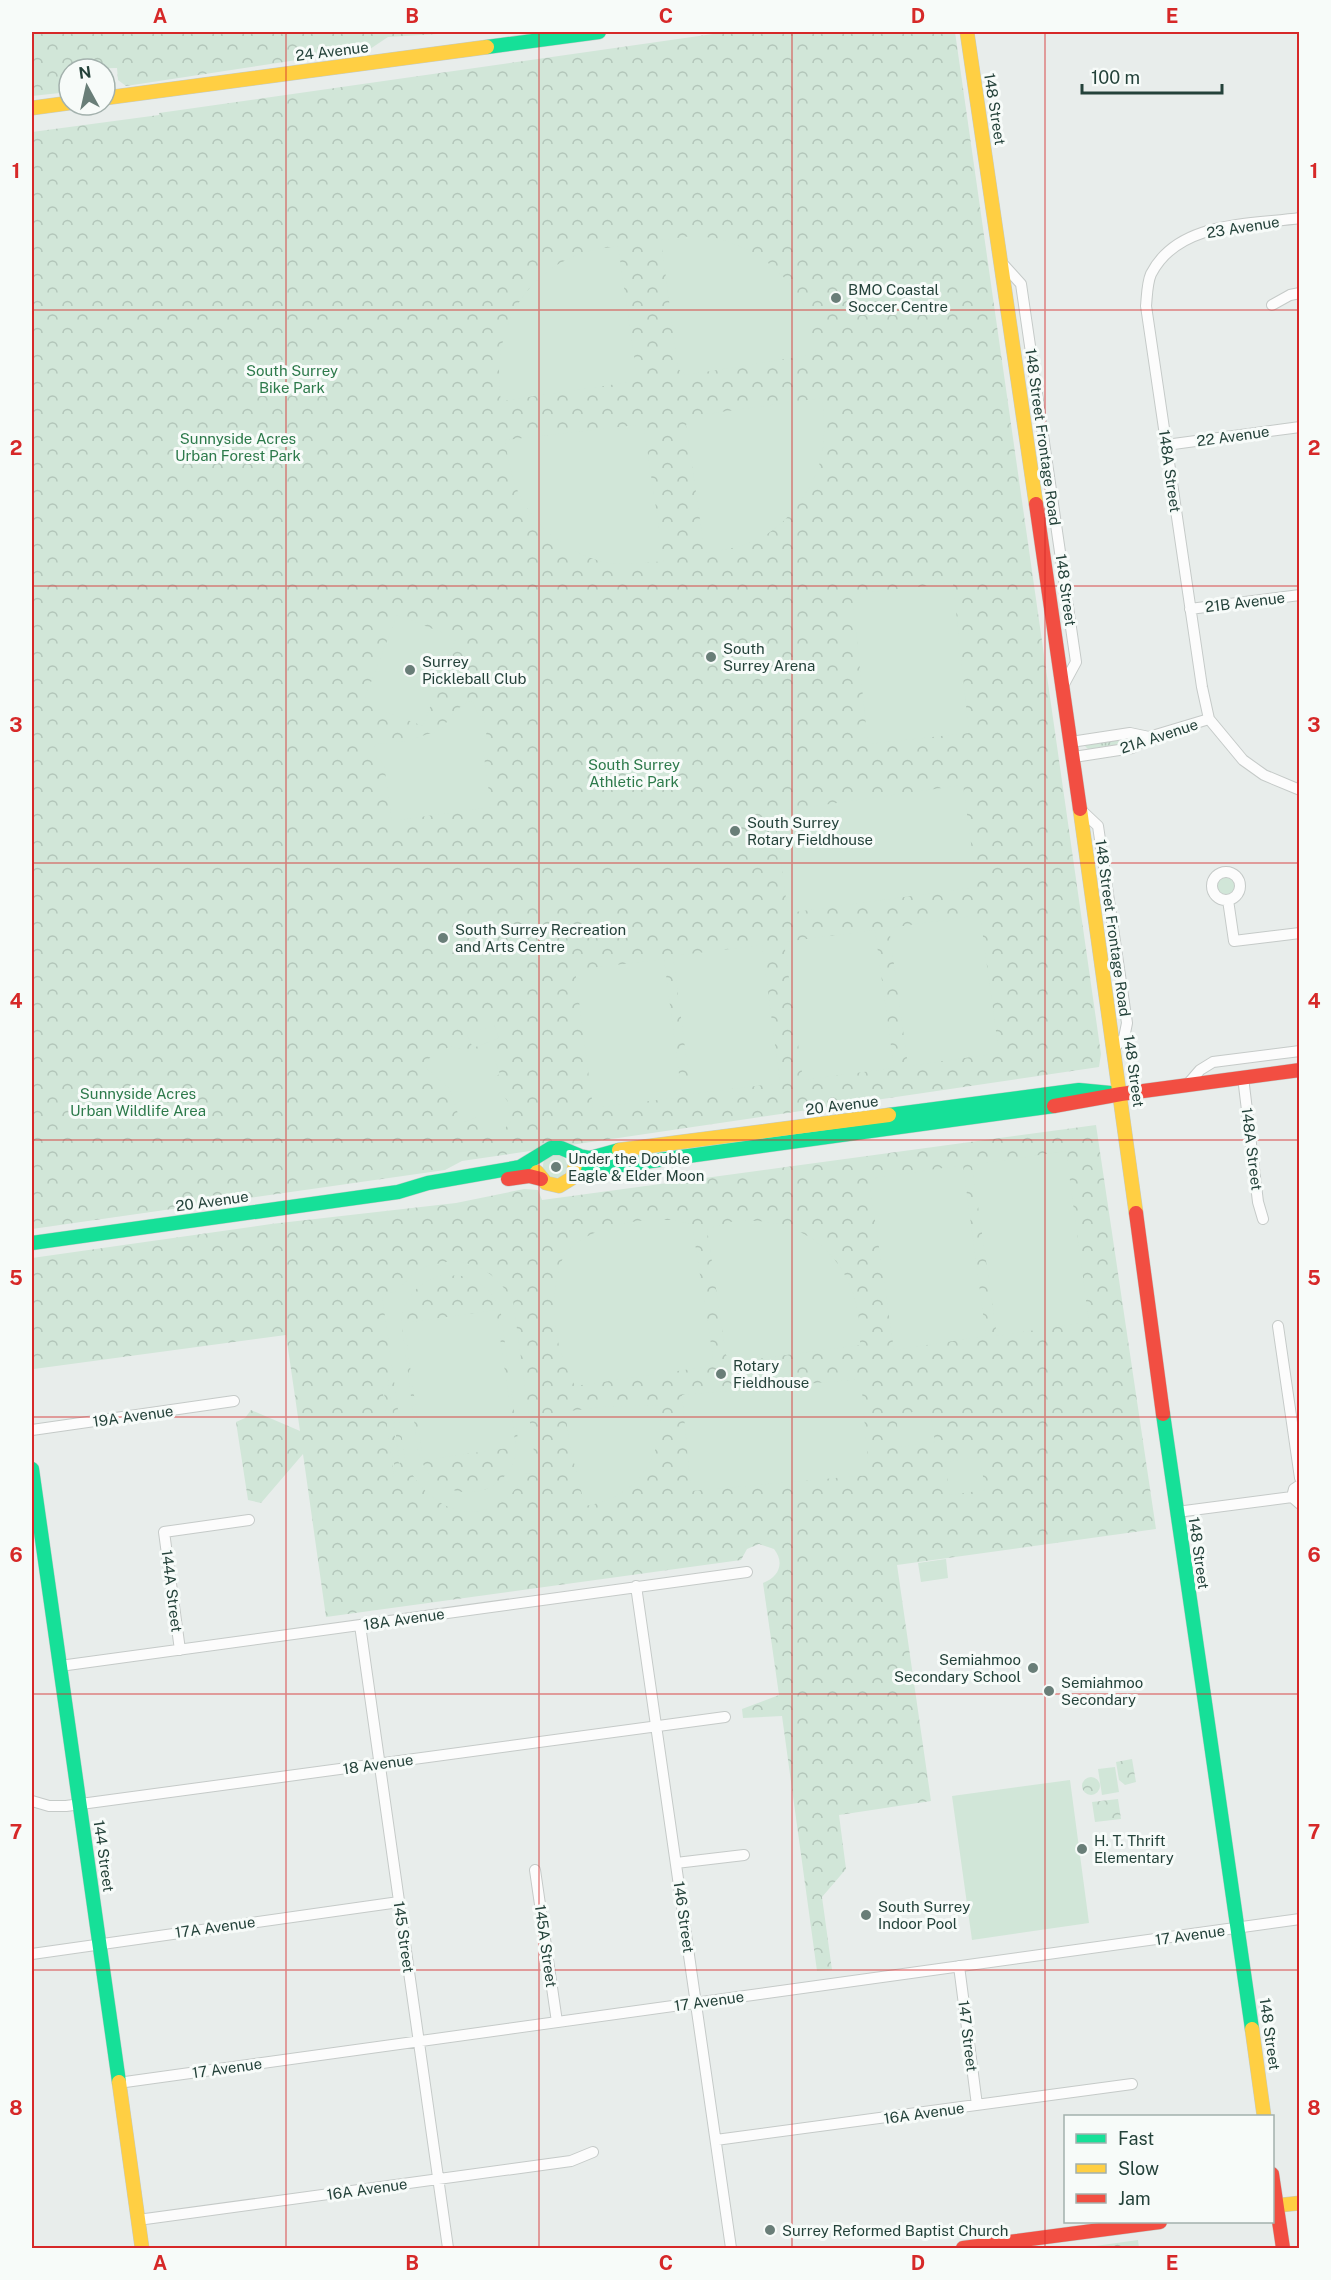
<svg xmlns="http://www.w3.org/2000/svg" width="1331" height="2280" font-family="'Public Sans',sans-serif">
<defs>
<pattern id="grass-tufts" width="24" height="20" patternUnits="userSpaceOnUse" patternTransform="scale(1.5)"><rect width="24" height="20" fill="#d1e6d8"/><path d="M3 7l-1-3M5 7V3M7 7l1-3M15 17l-1-3M17 17v-4M19 17l1-3" fill="none" stroke="#b3c6ba"/></pattern>
<pattern id="forest-crowns" width="20" height="18" patternUnits="userSpaceOnUse" patternTransform="scale(1.5)"><rect width="20" height="18" fill="#d1e6d8"/><path d="M2 6a3 3 0 1 1 6 0M12 15a3 3 0 1 1 6 0" fill="none" stroke="#b3c6ba"/></pattern>
</defs>
<rect width="100%" height="100%" fill="#e8edeb"/>
<path fill="url(#grass-tufts)" d="M1128 737 1127 743 1088 749 1085 746 1086 744Z"/>
<path fill="url(#forest-crowns)" d="M32 32H470L388 37 370 49 126 86 118 80 117 68 69 69V92L32 96Z
M727 32H955L1101 1054 1099 1067 462 1161 445 1170 32 1229V132L159 115V113Z
M1096 1125 1156 1529 897 1565 931 1801 839 1815 846 1869 822 1897 832 1970 817 1971 782 1716 743 1718 742 1709 779 1695 763 1583C779 1577 785 1563 774 1549L759 1544 747 1549 741 1560 326 1617 303 1454 261 1503 248 1500 236 1422 245 1418 251 1410 300 1431 286 1335 34 1369 32 1353V1258L271 1224 456 1203 524 1189 538 1190 542 1200Z
M1132 1759 1136 1782 1125 1785 1119 1780 1116 1762Z
M1082 1786a9 9 0 1 1 18 0a9 9 0 1 1-18 0Z
M1118 1799 1121 1819 1095 1822 1092 1802Z
M1138 2240 1139 2248H1081Z"/>
<path fill="#d1e6d8" fill-rule="evenodd" d="M692 236C701 237 711 237 720 239 756 249 789 274 805 308 811 322 813 339 816 354L686 375 678 369 661 240Z
M618 246 637 376 631 382 501 401C491 337 518 276 582 253 593 249 606 248 618 246Z
M822 398C824 415 825 432 823 448 819 482 789 525 758 539 741 547 724 550 705 553L686 425 692 416Z
M637 425 644 429 664 561C644 563 624 566 604 562 569 554 534 526 519 494 511 477 508 458 505 440Z
M953 583 969 733 868 744 852 594Z
M397 615 456 638 423 726 363 703Z
M468 701 473 702 479 717 484 716 487 739 481 741V749H483L491 807 392 821 384 764 374 756 373 747 377 744 406 741 441 730 454 712Z
M963 785 977 887 788 913 774 812Z
M1216 885a10 10 0 1 1 20 0a10 10 0 1 1-20 0Z
M980 915 999 1053 908 1066 889 928Z
M875 930 894 1068 803 1080 784 942Z
M762 945 780 1083 691 1094 673 956Z
M664 959 682 1097 593 1108 575 970Z
M494 1025 499 1038 473 1048 467 1035Z
M451 1046 474 1053 491 1051 500 1074 496 1076 494 1081 508 1102 511 1121 502 1132 486 1134 477 1117 464 1122 460 1120 450 1089 427 1069C425 1054 440 1053 451 1046Z
M1066 1151 1089 1322 997 1336 972 1165Z
M543 1166a12 12 0 1 1 24 0a12 12 0 1 1-24 0Z
M963 1165 986 1336 894 1350 869 1179Z
M648 1220H672L692 1224 713 1357 705 1367 575 1386C556 1348 550 1319 557 1278 559 1269 561 1259 567 1252 585 1231 622 1222 648 1220Z
M730 1222C742 1221 755 1220 767 1222 830 1231 863 1285 860 1345L735 1362 726 1355 707 1229Z
M451 1261C475 1262 495 1273 508 1294L512 1293 537 1473 524 1474C519 1481 517 1488 511 1494 476 1527 435 1510 412 1474H407L382 1295 397 1291 412 1275 427 1266ZM443 1275 462 1276 476 1281 489 1291 498 1304 501 1314 518 1440C516 1503 435 1512 418 1451L401 1319C405 1296 421 1280 443 1275Z
M496 1310 516 1447 423 1460 404 1323Z
M386 1373H387L400 1463 399 1464Z
M861 1379 869 1475 691 1491 682 1395Z
M382 1386H383L396 1477H394Z
M660 1405C665 1457 637 1498 585 1506L570 1447 566 1418 571 1411 601 1407Z
M930 1409 935 1442 900 1447 896 1415Z
M980 1457 985 1490 950 1495 945 1462Z
M946 1559 948 1578 921 1582 918 1563Z
M1115 1767 1119 1792 1102 1795 1098 1769Z
M1070 1780 1089 1923 972 1940 952 1796Z"/>
<g fill="none" stroke-linecap="round" stroke-linejoin="round">
<defs>
<path id="street" d="M1300 218C1249 225 1178 221 1151 274 1147 283 1147 296 1146 306L1202 687 1209 719 1243 760 1264 775 1300 790
M1002 263 1021 284 1076 662 1063 686
M1272 305 1290 295 1300 293
M1166 445 1300 427
M1190 609 1300 595
M1071 742 1130 733 1149 737
M1074 757 1132 748 1149 737 1209 719
M1081 810 1098 826 1127 1023 1124 1038 1114 1048
M1212 886a14 14 0 1 1 28 0a14 14 0 1 1-28 0Z
M1228 900 1234 941 1300 933
M1243 1077 1258 1202 1263 1219
M1187 1085 1200 1070 1213 1062 1300 1051
M1278 1326 1300 1478
M32 1430 234 1401
M1300 1485 1294 1489 1292 1497 1300 1504
M1177 1512 1292 1497
M636 1586 731 2248
M360 1625 448 2248
M180 1650 164 1532 249 1520
M60 1666 747 1572
M32 1801 49 1806H66L725 1717
M676 1863 744 1855
M535 1870 557 2022
M32 1954 399 1902
M959 1966 977 2105
M118 2083 1300 1919
M716 2140 1132 2084
M138 2220 571 2161 593 2152"/>
<path id="fast" d="M487 47 599 32
M889 1115 1079 1090 1121 1094
M575 1173 590 1166 608 1167 1054 1106
M32 1243 398 1192 428 1183 520 1167 551 1148H561L580 1156 590 1158 619 1150
M1163 1414C1192 1619 1224 1824 1252 2029
M32 1469 119 2082"/>
<path id="slow" d="M967 32 1036 504
M105 98 487 47
M32 108 69 103
M1080 809 1136 1213
M619 1150 889 1115
M537 1172 546 1183 559 1186 572 1178 575 1165
M1252 2029 1264 2116
M119 2082 142 2248
M1272 2206 1300 2203"/>
<path id="jam" d="M1036 504 1080 809
M1054 1106 1121 1094 1300 1070
M508 1179 529 1176 541 1179
M1136 1213 1163 1414
M1272 2174 1283 2248
M963 2248 1160 2222"/>
</defs>
<use href="#street" stroke="#c5cac8" stroke-width="12"/>
<use href="#fast" stroke="#c3cbc8" stroke-width="15"/>
<use href="#slow" stroke="#c3cbc8" stroke-width="15"/>
<use href="#jam" stroke="#c3cbc8" stroke-width="15"/>
<use href="#street" stroke="#fcfcfc" stroke-width="10"/>
<use href="#fast" stroke="#16e098" stroke-width="14"/>
<use href="#slow" stroke="#ffcf43" stroke-width="14"/>
<use href="#jam" stroke="#f24e42" stroke-width="14"/>
</g>
<path fill="none" stroke="#d62828" stroke-width="1.5" stroke-opacity="0.55" d="M286 32V2248M539 32V2248M792 32V2248M1045 32V2248M32 310H1300M32 586H1300M32 863H1300M32 1140H1300M32 1417H1300M32 1694H1300M32 1970H1300"/>
<g fill="#697e78" stroke="#f7fbf9" stroke-width="2">
<circle cx="836" cy="298" r="6"/>
<circle cx="711" cy="657" r="6"/>
<circle cx="410" cy="670" r="6"/>
<circle cx="735" cy="831" r="6"/>
<circle cx="443" cy="938" r="6"/>
<circle cx="556" cy="1167" r="6"/>
<circle cx="721" cy="1374" r="6"/>
<circle cx="1033" cy="1668" r="6"/>
<circle cx="1049" cy="1691" r="6"/>
<circle cx="1082" cy="1849" r="6"/>
<circle cx="866" cy="1915" r="6"/>
<circle cx="770" cy="2230" r="6"/>
</g>
<g text-anchor="middle" dominant-baseline="central" stroke-width="6" stroke-linejoin="round" paint-order="stroke">
<g font-size="15" fill="#24423a" stroke="#f7fbf9">
<text transform="translate(332 51) rotate(-7)">24 Avenue</text>
<text transform="translate(995 109) rotate(81)">148 Street</text>
<text transform="translate(1243 227) rotate(-9)">23 Avenue</text>
<text transform="translate(1233 436) rotate(-8)">22 Avenue</text>
<text transform="translate(1043 437) rotate(82)">148 Street Frontage Road</text>
<text transform="translate(1170 471) rotate(82)">148A Street</text>
<text transform="translate(1066 590) rotate(82)">148 Street</text>
<text transform="translate(1245 602) rotate(-7)">21B Avenue</text>
<text transform="translate(1159 736) rotate(-18)">21A Avenue</text>
<text transform="translate(1113 928) rotate(82)">148 Street Frontage Road</text>
<text transform="translate(1134 1071) rotate(82)">148 Street</text>
<text transform="translate(842 1105) rotate(-7)">20 Avenue</text>
<text transform="translate(1252 1149) rotate(83)">148A Street</text>
<text transform="translate(212 1201) rotate(-8)">20 Avenue</text>
<text transform="translate(133 1416) rotate(-8)">19A Avenue</text>
<text transform="translate(1199 1553) rotate(82)">148 Street</text>
<text transform="translate(172 1591) rotate(83)">144A Street</text>
<text transform="translate(404 1619) rotate(-8)">18A Avenue</text>
<text transform="translate(378 1764) rotate(-8)">18 Avenue</text>
<text transform="translate(104 1856) rotate(82)">144 Street</text>
<text transform="translate(684 1917) rotate(82)">146 Street</text>
<text transform="translate(215 1927) rotate(-8)">17A Avenue</text>
<text transform="translate(1190 1935) rotate(-8)">17 Avenue</text>
<text transform="translate(404 1937) rotate(82)">145 Street</text>
<text transform="translate(546 1946) rotate(82)">145A Street</text>
<text transform="translate(709 2001) rotate(-8)">17 Avenue</text>
<text transform="translate(1270 2034) rotate(82)">148 Street</text>
<text transform="translate(968 2036) rotate(83)">147 Street</text>
<text transform="translate(227 2068) rotate(-8)">17 Avenue</text>
<text transform="translate(924 2113) rotate(-8)">16A Avenue</text>
<text transform="translate(367 2189) rotate(-8)">16A Avenue</text>
</g>
<g font-size="15" fill="#24423a" stroke="#f7fbf9" text-anchor="start">
<text x="848" y="289">BMO Coastal<tspan x="848" dy="17">Soccer Centre</tspan></text>
<text x="723" y="648">South<tspan x="723" dy="17">Surrey Arena</tspan></text>
<text x="422" y="661">Surrey<tspan x="422" dy="17">Pickleball Club</tspan></text>
<text x="747" y="822">South Surrey<tspan x="747" dy="17">Rotary Fieldhouse</tspan></text>
<text x="455" y="929">South Surrey Recreation<tspan x="455" dy="17">and Arts Centre</tspan></text>
<text x="568" y="1158">Under the Double<tspan x="568" dy="17">Eagle &amp; Elder Moon</tspan></text>
<text x="733" y="1365">Rotary<tspan x="733" dy="17">Fieldhouse</tspan></text>
<text x="1021" y="1659" text-anchor="end">Semiahmoo<tspan x="1021" dy="17">Secondary School</tspan></text>
<text x="1061" y="1682">Semiahmoo<tspan x="1061" dy="17">Secondary</tspan></text>
<text x="1094" y="1840">H. T. Thrift<tspan x="1094" dy="17">Elementary</tspan></text>
<text x="878" y="1906">South Surrey<tspan x="878" dy="17">Indoor Pool</tspan></text>
<text x="782" y="2230">Surrey Reformed Baptist Church</text>
</g>
<g font-size="15" fill="#2d7a4b" stroke="#f7fbf9">
<text x="292" y="370">South Surrey<tspan x="292" dy="17">Bike Park</tspan></text>
<text x="238" y="438">Sunnyside Acres<tspan x="238" dy="17">Urban Forest Park</tspan></text>
<text x="634" y="764">South Surrey<tspan x="634" dy="17">Athletic Park</tspan></text>
<text x="138" y="1093">Sunnyside Acres<tspan x="138" dy="17">Urban Wildlife Area</tspan></text>
</g>
</g>
<rect width="1331" height="2280" fill="none" stroke="#f7fbf9" stroke-width="66"/>
<rect x="1064" y="2115" width="210" height="108" fill="#f7fbf9" stroke="#a3b1ad" stroke-width="1.5"/>
<rect x="1076" y="2134" width="30" height="9" fill="#16e098" stroke="#a3b1ad" stroke-width="1.5"/>
<text x="1118" y="2145" font-size="18" fill="#24423a">Fast</text>
<rect x="1076" y="2164" width="30" height="9" fill="#ffcf43" stroke="#a3b1ad" stroke-width="1.5"/>
<text x="1118" y="2175" font-size="18" fill="#24423a">Slow</text>
<rect x="1076" y="2194" width="30" height="9" fill="#f24e42" stroke="#a3b1ad" stroke-width="1.5"/>
<text x="1118" y="2205" font-size="18" fill="#24423a">Jam</text>
<g transform="translate(87 87) rotate(352)"><circle r="28" fill="#f7fbf9" stroke="#a3b1ad" stroke-width="1.5"/>
<path d="M0-4.5L10 22L0 15L-10 22Z" fill="#697e78"/>
<text y="-9" font-size="16" font-weight="bold" text-anchor="middle" fill="#24423a">N</text>
</g>
<path d="M1082 84v9h140v-9" fill="none" stroke="#24423a" stroke-width="3"/>
<text x="1091" y="84" font-size="18" fill="#24423a" stroke="#f7fbf9" stroke-width="4.5" paint-order="stroke">100 m</text>
<rect x="33" y="33" width="1265" height="2214" fill="none" stroke="#d62828" stroke-width="2"/>
<g font-size="20" text-anchor="middle" font-weight="bold" fill="#d62828">
<text x="160" y="23">A</text>
<text x="412" y="23">B</text>
<text x="666" y="23">C</text>
<text x="918" y="23">D</text>
<text x="1172" y="23">E</text>
<text x="16" y="178">1</text>
<text x="1314" y="178">1</text>
<text x="16" y="455">2</text>
<text x="1314" y="455">2</text>
<text x="16" y="732">3</text>
<text x="1314" y="732">3</text>
<text x="16" y="1008">4</text>
<text x="1314" y="1008">4</text>
<text x="16" y="1285">5</text>
<text x="1314" y="1285">5</text>
<text x="16" y="1562">6</text>
<text x="1314" y="1562">6</text>
<text x="16" y="1839">7</text>
<text x="1314" y="1839">7</text>
<text x="16" y="2115">8</text>
<text x="1314" y="2115">8</text>
<text x="160" y="2270">A</text>
<text x="412" y="2270">B</text>
<text x="666" y="2270">C</text>
<text x="918" y="2270">D</text>
<text x="1172" y="2270">E</text>
</g>
</svg>
